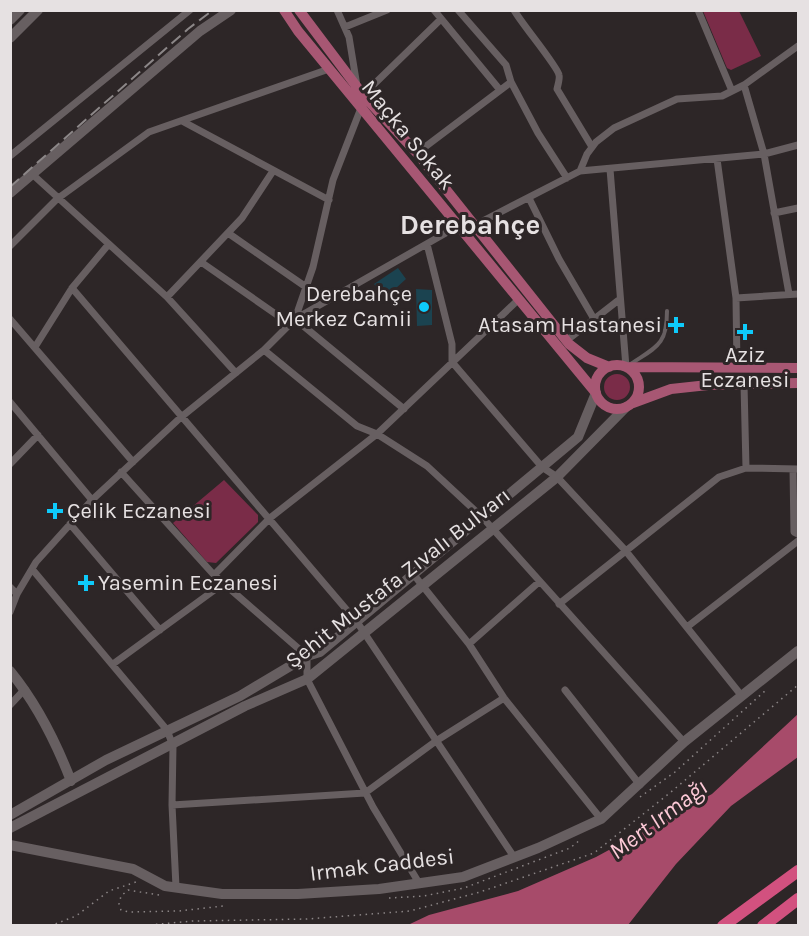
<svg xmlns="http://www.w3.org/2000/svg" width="809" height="936" font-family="Karla,sans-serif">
<rect width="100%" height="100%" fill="#2d2627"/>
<path fill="#7a2c48" d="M703 11H739L761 56 731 70 727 68Z
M604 387a13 13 0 1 1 26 0a13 13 0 1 1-26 0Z
M224 480 258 515V522L216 563 207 562 173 523Z"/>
<path fill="#a74b6a" d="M798 714V757L731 806 676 864 628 925H392L410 924 429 915 518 891 596 857 712 794Z"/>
<path fill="#1b4350" d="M398 268 406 279 385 298 374 284Z
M416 289 432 290V325L417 326Z"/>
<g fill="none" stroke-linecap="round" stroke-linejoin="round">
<path stroke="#8b8586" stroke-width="1.5" stroke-dasharray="1.5 4.5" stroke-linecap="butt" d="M640 797 675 772 766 690
M159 895 128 890 121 896 119 904 121 910 129 912 179 911 223 906
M389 898 424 896 464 888 570 848 580 840
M50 926 76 916 109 891 136 882
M138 926 193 921 307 919 410 911 480 892 594 853 671 792 798 685"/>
<path stroke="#675f61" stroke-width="4" d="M629 365C656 347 667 346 667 311"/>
<path stroke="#675f61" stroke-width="7" d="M337 10 349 37 357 86
M434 10 500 90
M458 10 506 65 511 82 538 133 567 178
M514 10C521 23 558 67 559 75 560 78 558 85 557 89L592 147
M698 10 732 91
M345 27 387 10
M744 85 764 154 789 294
M363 95 441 19
M182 121 329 200
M417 153 511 82
M10 156 190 10
M717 159 736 298 737 368
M610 169 626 367
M580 171 587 154 596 142 614 128 677 99 722 96 744 85 798 46
M31 173 167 297 236 373
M529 198 559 259 594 319
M774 213 798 208
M475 225 580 171 764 154 798 145
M228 233 306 287
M427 244 452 344V362L542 467 557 477 625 550 741 695
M10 246 57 199 149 132 329 69
M201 262 290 324
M72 288 357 622 514 857
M167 297 242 218 273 171
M736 298 798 294
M10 319 133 462
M295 319 458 226
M295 319 404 409
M566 341 620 299
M35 347 72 288 108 245
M264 350 357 426 377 434 427 466 483 518 684 742
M744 384 746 468
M10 402 92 500
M10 464 38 435
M793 469 794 532 798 534
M121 472 214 575 307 656V679L373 807 419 883
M70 524 160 630
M32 569 167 730 173 746 172 805 176 887
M214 575 270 518 377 434 518 300
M414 575 469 644 504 698 601 819
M10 587 17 594
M559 604 719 477 746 468 798 469
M10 612 17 594 36 562 92 500 180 418 264 350 295 319 313 267 333 180 361 108
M687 627 798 541
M469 644 539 582
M113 664 224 583
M565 690 640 785
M10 705 25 689
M172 805 365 793 436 741 504 698"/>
<path stroke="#675f61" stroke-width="10" d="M10 20 20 10
M10 38 38 10
M10 193 200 31 231 10
M10 671C37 704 56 742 71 781
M10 815 106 760 240 696 307 656 320 652 578 437 596 393
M10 828 245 706 307 679 557 477 626 407
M10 845 133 869 165 886 222 894H298L379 889 463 877 538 848 601 819 684 742 798 651"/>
<path stroke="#a75773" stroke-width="10" d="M284 10 298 31 596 393
M299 10 363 95 417 153 569 344 587 358 609 367
M595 387a22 22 0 1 1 44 0a22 22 0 1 1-44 0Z
M626 367 798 368
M633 403 671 389 708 385 798 383"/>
<path stroke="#d2517f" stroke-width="12" d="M723 926 798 871
M763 926 798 899"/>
<path stroke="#8c8788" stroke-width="2" stroke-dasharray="12 6" stroke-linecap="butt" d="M10 187 188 29 213 10"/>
</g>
<g fill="#0ecafa" stroke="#2d2627" stroke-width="2">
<circle cx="424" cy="307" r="6"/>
<path d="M673 316h6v6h6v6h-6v6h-6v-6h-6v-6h6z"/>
<path d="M742 323h6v6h6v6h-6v6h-6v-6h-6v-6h6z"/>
<path d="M52 502h6v6h6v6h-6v6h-6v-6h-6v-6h6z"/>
<path d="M83 574h6v6h6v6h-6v6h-6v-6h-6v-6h6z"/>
</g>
<g text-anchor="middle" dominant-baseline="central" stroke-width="6" stroke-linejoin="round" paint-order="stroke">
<g font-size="22" fill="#e6e1e2" stroke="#2d2627">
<text transform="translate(408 135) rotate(51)">Maçka Sokak</text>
<text transform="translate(398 578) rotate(-38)">Şehit Mustafa Zıvalı Bulvarı</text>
<text transform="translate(382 865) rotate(-7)">Irmak Caddesi</text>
</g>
<g font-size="22" fill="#e6e1e2" stroke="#2d2627" text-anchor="end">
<text x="412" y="294">Derebahçe<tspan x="412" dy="25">Merkez Camii</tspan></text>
<text x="662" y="325">Atasam Hastanesi</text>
<text x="745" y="355" text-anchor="middle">Aziz<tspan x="745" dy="25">Eczanesi</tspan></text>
<text x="67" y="511" text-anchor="start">Çelik Eczanesi</text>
<text x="98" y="583" text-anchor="start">Yasemin Eczanesi</text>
</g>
<g font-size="24" font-style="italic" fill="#fecad8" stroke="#2d2627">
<text transform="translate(658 819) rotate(-37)">Mert Irmağı</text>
</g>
<g font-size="28" font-weight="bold" fill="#e6e1e2" stroke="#2d2627">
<text x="470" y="224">Derebahçe</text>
</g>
</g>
<rect width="809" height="936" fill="none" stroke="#e6e1e2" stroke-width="24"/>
</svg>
